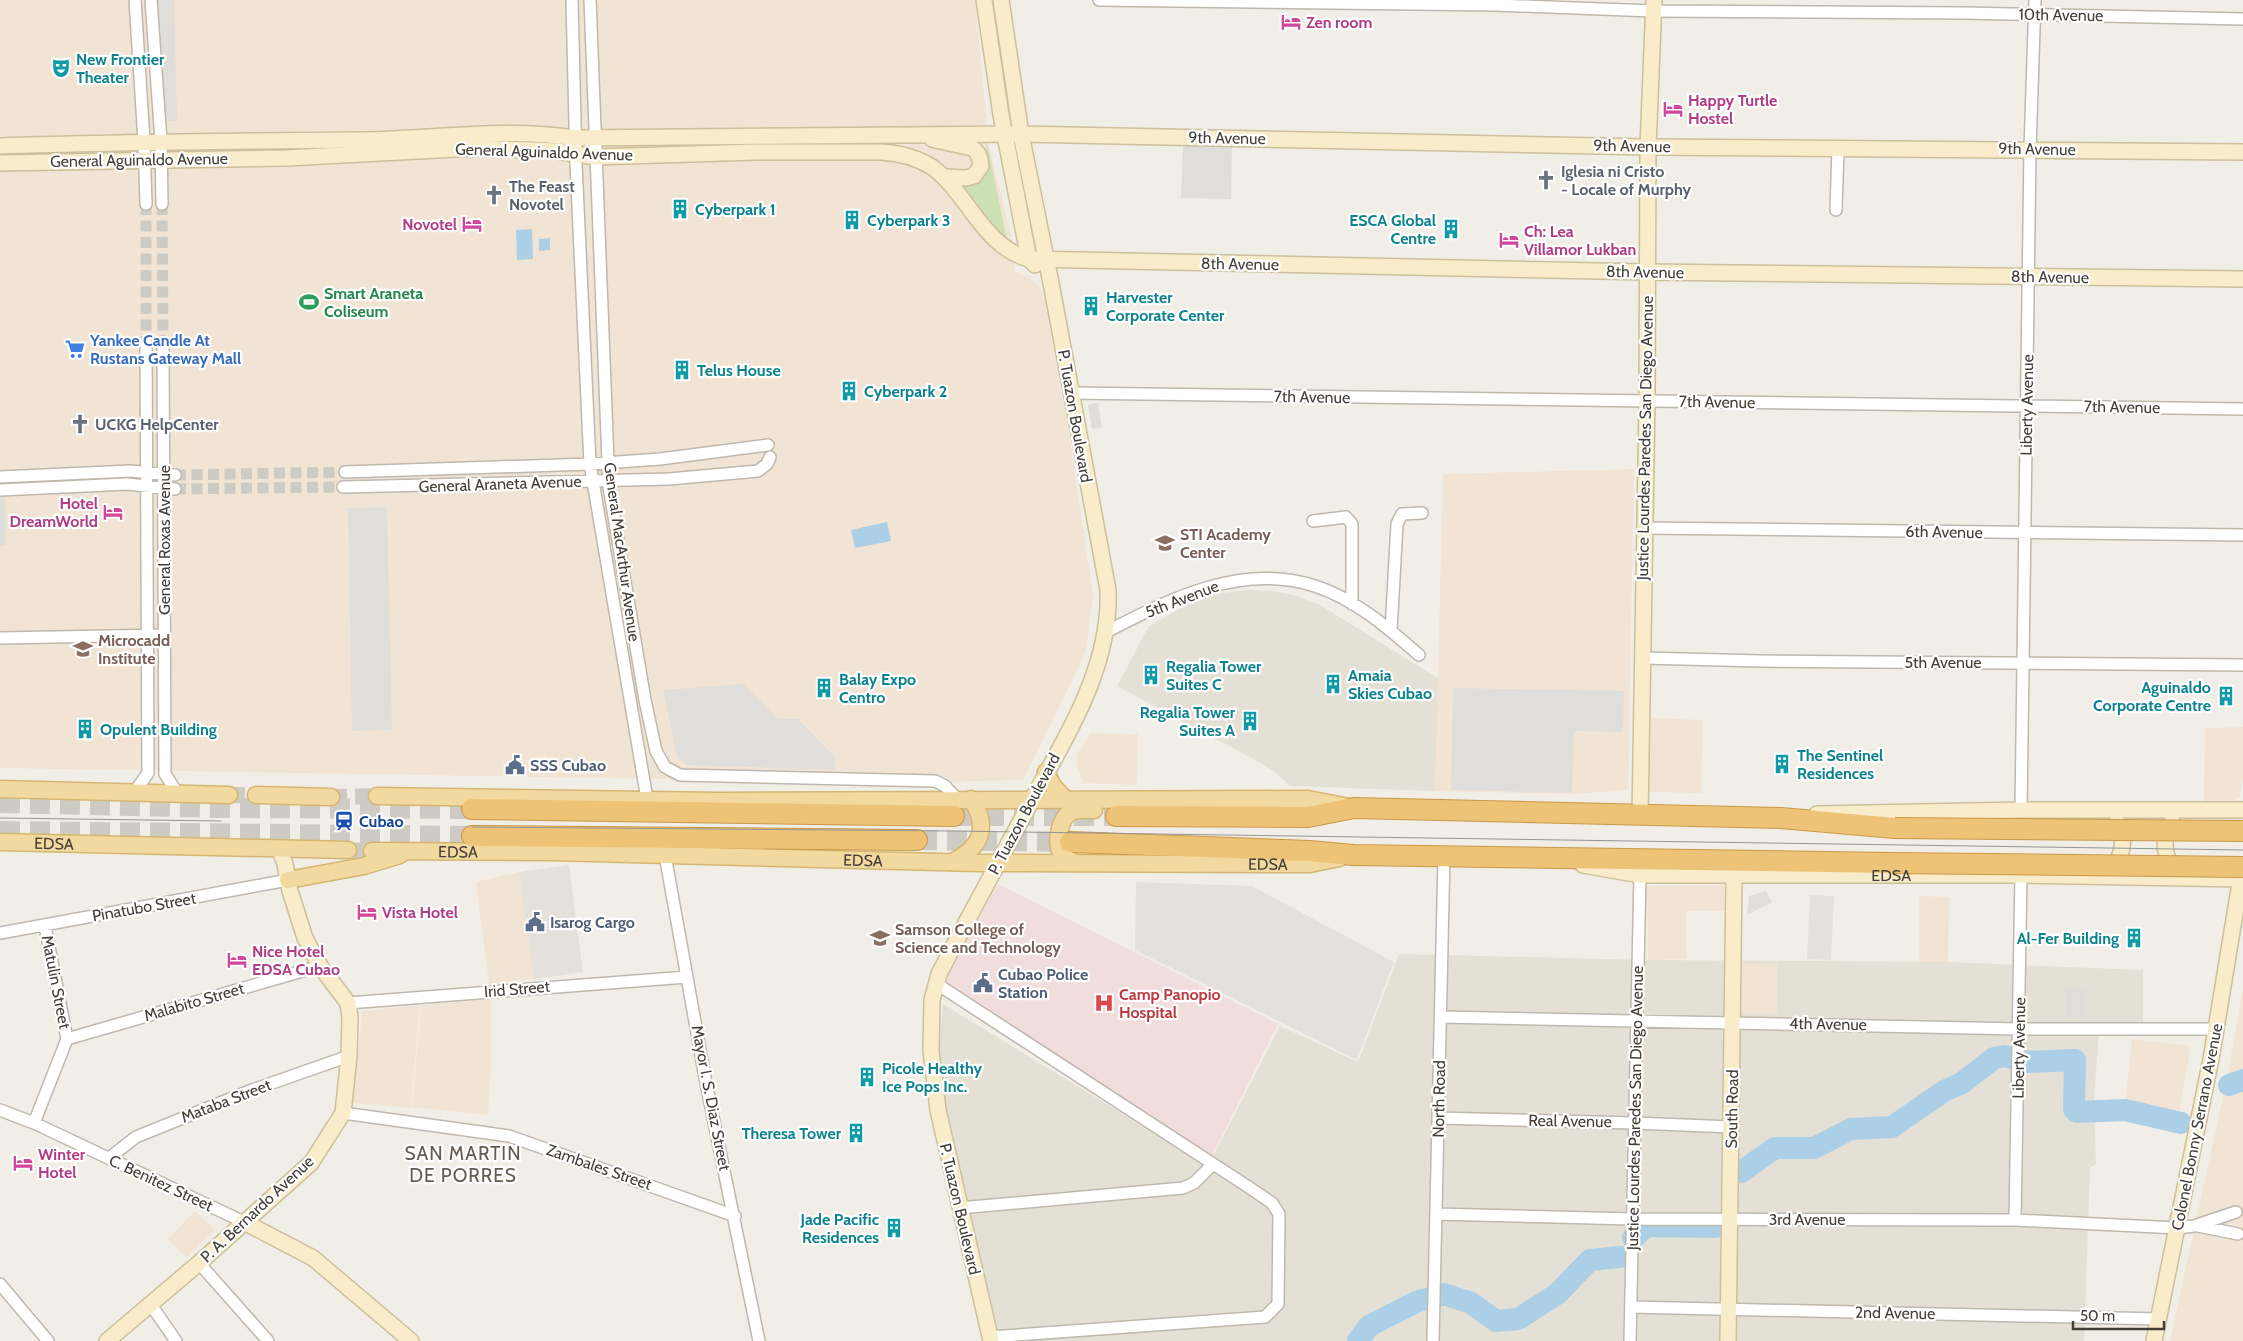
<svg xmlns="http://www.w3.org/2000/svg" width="2243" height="1341" font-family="Cabin,sans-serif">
<rect width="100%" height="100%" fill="#f1eee7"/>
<path fill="#e5e0d6" d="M1247 590 1273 591 1297 596 1320 605 1439 679 1435 791 1290 786 1275 772 1259 762 1117 686 1149 626 1194 601 1222 593Z
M1399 954 1648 960 1948 962 2143 970V1034L2099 1032 2094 1100 2096 1164 2090 1168 2084 1341H999L943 1113 937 1075 943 1004 1208 1166 1280 1026 1358 1062Z"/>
<path fill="#f1e4d4" d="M0 0H975L989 147 1011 233 1015 272 1029 277 1040 287 1045 301 1071 447 1093 596 1086 650 1080 665 1023 780 894 783 0 768Z
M1634 469 1628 790 1574 794 1435 791 1443 474Z
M1651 718 1703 720 1701 793 1649 792Z
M2243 727V780L2240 797 2229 804 2204 802 2205 728Z
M1090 733 1138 734 1137 785 1084 783 1077 767V755Z
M519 872 534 979 489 984 476 882Z
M1724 885V911H1686V959L1648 960 1647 886Z
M1919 896 1949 897 1948 962H1919Z
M1738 963 1777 964V1013H1737Z
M2243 990V1341H2170L2227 1078Z
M491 999V1067L488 1115 412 1107 421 1005Z
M420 1005 411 1108 353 1103 362 1011Z
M2132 1039 2191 1046 2179 1113 2125 1104Z
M195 1211 215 1230 187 1258 168 1239Z"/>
<path fill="#e4e0dc" d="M569 865 583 972 534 979 519 872Z
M1136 882 1252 886 1394 962 1357 1060 1135 950Z
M1810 895 1834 896 1831 960 1807 959Z"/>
<path fill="#f1dedc" d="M998 884 1278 1024 1212 1156 942 984Z"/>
<path fill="#cee1b4" d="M987 142 1007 241 994 231 953 183 981 174Z"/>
<path fill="#e0dedb" d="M156 0H174L177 121H160Z
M1183 145 1232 147 1231 199 1181 198Z
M1098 403 1102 427 1092 429 1088 405Z
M5 496 6 545 0 546V497Z
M387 507 392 730 352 731 348 508Z
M743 684 778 719H798L835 757V770L687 765 677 757 663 690Z
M1453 688 1624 691 1623 732 1574 731 1572 793 1451 790Z
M1766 891 1772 902 1747 915 1749 896Z
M2066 988H2085V1018L2066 1017Z"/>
<path fill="#aacfe7" d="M532 229 533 259 517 260 516 230Z
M550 238V250L539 251V239Z
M887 522 891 541 855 548 851 530Z"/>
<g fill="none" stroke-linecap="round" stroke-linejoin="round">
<path stroke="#aacfe7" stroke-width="22" d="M2229 1085 2243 1080
M1741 1172 1775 1148H1814L1851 1129 1892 1127 1944 1091 1962 1083 1994 1058 2004 1056 2029 1062 2075 1060 2074 1109 2077 1112 2125 1110 2181 1123
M1633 1238 1647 1226 1716 1227
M1358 1341 1369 1326 1416 1302 1444 1294 1471 1303 1496 1321 1518 1319 1557 1294 1590 1260 1620 1257"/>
<path stroke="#cecbc4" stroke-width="11" stroke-dasharray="11 5.5" stroke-linecap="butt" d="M146 204V343
M162 204 163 342
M175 475 345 472
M175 489 343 487"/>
<path stroke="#cecbc4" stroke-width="16" stroke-dasharray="16 8" stroke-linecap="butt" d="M229 795H256
M331 797 377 796
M348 850 372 851"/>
<path stroke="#cecbc4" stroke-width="20" stroke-dasharray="20 10" stroke-linecap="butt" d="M0 803 221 808 472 809
M954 816H1116
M0 831 472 836
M917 840 1070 842"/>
<defs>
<path id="street" d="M135 0 144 141 146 204
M151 0 161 141 162 204
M572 0 576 164 590 464 647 799
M590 0 609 487 645 700 656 751 665 767 680 775 935 781 945 786 958 800
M1099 0 1495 5 1653 11 1964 13 2243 19
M1836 210 1838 148
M163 342 165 774 178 794
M1071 393 2243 409
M345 472 590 464 660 459 768 445
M0 477 130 471 175 475
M343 487 669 479 758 471 767 464 770 457
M0 490 127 484 175 489
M1313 521 1346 517 1352 524V604
M1645 528 2243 535
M1391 631 1397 524 1402 514 1422 513
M1106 632C1170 599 1242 562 1315 586 1355 599 1388 628 1419 655
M0 638 164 635
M1643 658 1761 661 2243 665
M134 793 148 773 146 343
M2021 810 2030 149 2035 0
M665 855 706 1083 759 1341
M0 933 288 880
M937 984 1247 1186 1272 1203 1279 1214 1278 1304 1265 1317 990 1337
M348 1003 687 977
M1441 1017 2019 1029H2216
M67 1039 320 966
M0 1110 34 1123 244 1222
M343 1113 509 1136 735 1216
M1438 1118 1635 1123 1732 1127
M34 1123 67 1039 45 926
M109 1158 136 1137 252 1090 349 1056
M959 1208 1183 1188 1194 1183 1213 1164
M1436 1214 1632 1219 2015 1220 2177 1228 2194 1226 2236 1212
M2015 1220 2021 875
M2198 1226 2238 1234
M199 1263 268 1341
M0 1284 48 1341
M151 1305 176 1341
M1631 1307 2159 1319
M1433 1341 1444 856
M1630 1341 1640 875"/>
<g id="secondary">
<path d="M984 0 1001 115 1029 259 1035 265"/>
<path d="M932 139C941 142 971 146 975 150 980 155 980 160 981 166L974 176 966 178 944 177"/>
<path d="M0 146C121 142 242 141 364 140 434 139 506 127 576 138L1021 134 1648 147 2243 152"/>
<path d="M0 163 286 158 475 148 557 151 595 157 755 152H881C899 153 916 157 932 167 968 193 983 247 1029 259L1647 272 2243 279"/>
<path d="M1817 814 2021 810H2243"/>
<path d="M1640 816 1647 402 1648 147 1654 0"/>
<path d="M2172 821C2161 838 2163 859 2178 873"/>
<path id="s1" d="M1583 865 1640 875H2021L2243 879"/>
<path d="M2109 871C2123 858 2127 839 2117 822"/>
<path d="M244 1222 313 1258 411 1341"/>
<path d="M107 1341 199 1263 311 1163 343 1113 349 1056 350 1017 348 1003 320 966 305 938 290 891 285 864 280 850"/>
<path d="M991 1341 938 1110 931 1051 932 1000 939 974C969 916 1001 858 1032 800 1067 734 1111 667 1108 590L1051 283 1021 134 1001 0"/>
<path d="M1728 1341 1734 877"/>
<path d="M2154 1341 2211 1059 2242 871"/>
</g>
<g id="primary">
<path d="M1046 772 1053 786 1066 800"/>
<path d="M0 789 229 795"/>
<path d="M256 795 331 797"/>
<path d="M377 796 719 801 1308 799 1349 807"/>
<path id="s2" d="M0 842 348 850"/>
<path id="s3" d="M372 851 553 852 979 863 1310 864 1339 858"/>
<path d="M952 862C981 848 990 827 971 799"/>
<path d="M1075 863C1070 860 1065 858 1062 854 1054 843 1060 816 1073 811 1080 809 1087 810 1094 810"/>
<path d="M288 880 364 866 400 855"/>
</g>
<path id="highway" d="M472 809 954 816
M1116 816 1308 817 1354 808 1781 818 1895 828
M472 836 917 840
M1070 842 1309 851 1353 855 1892 863"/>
</defs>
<use href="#street" stroke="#bfb8ae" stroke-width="14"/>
<use href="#secondary" stroke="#ccbf9c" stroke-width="18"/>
<use href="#primary" stroke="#d5b671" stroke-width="19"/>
<use href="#highway" stroke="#ca9848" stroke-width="22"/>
<use href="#street" stroke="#fff" stroke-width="11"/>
<use href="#secondary" stroke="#f8ecca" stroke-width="15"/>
<use href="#primary" stroke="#f2d99f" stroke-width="16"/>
<use href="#highway" stroke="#edc477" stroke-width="20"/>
<path stroke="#959595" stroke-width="1" d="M0 818 221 821
M472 827 953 831 2243 850"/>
<defs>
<path id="highway-bridge" d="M1895 828 2243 831
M1892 863 2243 867"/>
</defs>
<use href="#highway-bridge" stroke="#ca9848" stroke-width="22" stroke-linecap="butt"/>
<use href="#highway-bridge" stroke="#edc477" stroke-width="20"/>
</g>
<defs>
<symbol id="hotel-bare" viewBox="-9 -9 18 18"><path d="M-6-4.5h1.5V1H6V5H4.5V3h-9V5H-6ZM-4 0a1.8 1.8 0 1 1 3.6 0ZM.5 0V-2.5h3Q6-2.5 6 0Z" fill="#d1479c" stroke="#fff" stroke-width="2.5" paint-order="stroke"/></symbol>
<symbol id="theatre-bare" viewBox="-9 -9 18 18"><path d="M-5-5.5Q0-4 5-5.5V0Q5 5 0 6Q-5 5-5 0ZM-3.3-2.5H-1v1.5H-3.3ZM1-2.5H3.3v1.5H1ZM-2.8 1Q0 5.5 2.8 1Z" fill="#0f9aa8" stroke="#fff" stroke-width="2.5" paint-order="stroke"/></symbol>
<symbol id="church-bare" viewBox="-9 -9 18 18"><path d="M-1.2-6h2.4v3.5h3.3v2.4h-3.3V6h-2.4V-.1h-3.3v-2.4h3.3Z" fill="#6b7280" stroke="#fff" stroke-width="2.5" paint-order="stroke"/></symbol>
<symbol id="building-bare" viewBox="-9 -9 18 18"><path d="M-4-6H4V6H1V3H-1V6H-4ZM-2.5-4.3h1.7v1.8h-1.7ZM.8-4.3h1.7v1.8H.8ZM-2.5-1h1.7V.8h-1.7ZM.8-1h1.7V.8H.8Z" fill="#0f9aa8" stroke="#fff" stroke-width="2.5" paint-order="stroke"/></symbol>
<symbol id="stadium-bare" viewBox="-9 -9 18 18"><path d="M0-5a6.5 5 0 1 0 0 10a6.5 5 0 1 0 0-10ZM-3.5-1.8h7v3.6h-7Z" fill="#2e9e5b" stroke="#fff" stroke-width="2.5" paint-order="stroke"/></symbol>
<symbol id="supermarket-bare" viewBox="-9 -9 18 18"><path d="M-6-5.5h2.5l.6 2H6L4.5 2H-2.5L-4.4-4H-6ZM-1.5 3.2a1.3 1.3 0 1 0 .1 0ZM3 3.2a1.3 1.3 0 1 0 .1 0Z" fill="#3f7fe0" stroke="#fff" stroke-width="2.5" paint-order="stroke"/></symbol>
<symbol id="university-bare" viewBox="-9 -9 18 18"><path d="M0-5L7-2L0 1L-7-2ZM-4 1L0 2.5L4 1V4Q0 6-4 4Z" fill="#8d6e63" stroke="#fff" stroke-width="2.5" paint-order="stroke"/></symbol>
<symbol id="civic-bare" viewBox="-9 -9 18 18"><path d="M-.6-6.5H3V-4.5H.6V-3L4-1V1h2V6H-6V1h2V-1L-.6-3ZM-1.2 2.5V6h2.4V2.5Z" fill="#5c6f8a" stroke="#fff" stroke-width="2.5" paint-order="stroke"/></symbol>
<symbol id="station-bare" viewBox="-9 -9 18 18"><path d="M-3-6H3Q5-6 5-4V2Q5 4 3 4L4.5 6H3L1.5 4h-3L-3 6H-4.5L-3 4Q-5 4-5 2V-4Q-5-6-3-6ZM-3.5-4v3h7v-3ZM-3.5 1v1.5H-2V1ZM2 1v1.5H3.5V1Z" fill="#1a4fb4" stroke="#fff" stroke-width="2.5" paint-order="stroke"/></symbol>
<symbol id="hospital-bare" viewBox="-9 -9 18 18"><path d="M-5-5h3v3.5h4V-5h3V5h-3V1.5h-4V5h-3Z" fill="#e0444e" stroke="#fff" stroke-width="2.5" paint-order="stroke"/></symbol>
</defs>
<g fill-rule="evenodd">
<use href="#hotel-bare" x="1277" y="8" width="28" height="28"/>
<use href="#theatre-bare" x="47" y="54" width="28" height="28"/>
<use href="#hotel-bare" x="1659" y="95" width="28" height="28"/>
<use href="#church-bare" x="1532" y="166" width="28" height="28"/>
<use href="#church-bare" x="480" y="181" width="28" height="28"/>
<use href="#building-bare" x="666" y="195" width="28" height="28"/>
<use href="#building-bare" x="838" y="206" width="28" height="28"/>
<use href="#hotel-bare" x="458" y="210" width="28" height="28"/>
<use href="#building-bare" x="1437" y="215" width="28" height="28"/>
<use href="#hotel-bare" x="1495" y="226" width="28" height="28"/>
<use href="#stadium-bare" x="295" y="288" width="28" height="28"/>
<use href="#building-bare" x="1077" y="292" width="28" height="28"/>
<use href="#supermarket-bare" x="61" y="335" width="28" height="28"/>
<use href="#building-bare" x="668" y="356" width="28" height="28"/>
<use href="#building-bare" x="835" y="377" width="28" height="28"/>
<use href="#church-bare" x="66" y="410" width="28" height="28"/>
<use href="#hotel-bare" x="99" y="498" width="28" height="28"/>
<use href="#university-bare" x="1151" y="529" width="28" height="28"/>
<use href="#university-bare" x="69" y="635" width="28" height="28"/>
<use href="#building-bare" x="1137" y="661" width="28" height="28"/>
<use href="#building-bare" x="1319" y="670" width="28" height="28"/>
<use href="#building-bare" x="810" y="674" width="28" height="28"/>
<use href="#building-bare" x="2212" y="682" width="28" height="28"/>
<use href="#building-bare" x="1236" y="707" width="28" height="28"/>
<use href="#building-bare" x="71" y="715" width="28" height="28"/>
<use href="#building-bare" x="1768" y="750" width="28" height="28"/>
<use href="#civic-bare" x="501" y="751" width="28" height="28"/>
<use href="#station-bare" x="330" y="807" width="28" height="28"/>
<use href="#hotel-bare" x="353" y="898" width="28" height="28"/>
<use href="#civic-bare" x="521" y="908" width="28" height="28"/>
<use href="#university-bare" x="866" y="924" width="28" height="28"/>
<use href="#building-bare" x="2120" y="924" width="28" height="28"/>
<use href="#hotel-bare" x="223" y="946" width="28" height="28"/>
<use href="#civic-bare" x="969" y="969" width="28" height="28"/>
<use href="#hospital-bare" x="1090" y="989" width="28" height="28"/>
<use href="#building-bare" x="853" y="1063" width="28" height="28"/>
<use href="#building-bare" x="842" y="1119" width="28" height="28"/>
<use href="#hotel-bare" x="9" y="1149" width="28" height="28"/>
<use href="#building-bare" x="880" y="1214" width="28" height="28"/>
</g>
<g text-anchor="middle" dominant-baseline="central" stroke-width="4.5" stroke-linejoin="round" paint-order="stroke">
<g font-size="16" fill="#443e37" stroke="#fff">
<text transform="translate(2061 15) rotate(1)">10th Avenue</text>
<text transform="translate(1227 138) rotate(1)">9th Avenue</text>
<text transform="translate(1632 146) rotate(1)">9th Avenue</text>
<text transform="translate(2037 149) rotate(1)">9th Avenue</text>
<text transform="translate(544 152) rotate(2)">General Aguinaldo Avenue</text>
<text transform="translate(139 160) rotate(-1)">General Aguinaldo Avenue</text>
<text transform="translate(1240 264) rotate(1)">8th Avenue</text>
<text transform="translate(1645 272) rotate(1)">8th Avenue</text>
<text transform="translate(2050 277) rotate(1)">8th Avenue</text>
<text transform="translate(1312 397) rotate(1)">7th Avenue</text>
<text transform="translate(1717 402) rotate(1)">7th Avenue</text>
<text transform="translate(2027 405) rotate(-89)">Liberty Avenue</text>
<text transform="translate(2122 407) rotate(1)">7th Avenue</text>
<text transform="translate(1075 416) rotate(80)">P. Tuazon Boulevard</text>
<text transform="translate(1645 438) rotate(-89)">Justice Lourdes Paredes San Diego Avenue</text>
<text transform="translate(500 484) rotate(-2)">General Araneta Avenue</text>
<text transform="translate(1944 532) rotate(1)">6th Avenue</text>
<text transform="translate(164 540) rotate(-90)">General Roxas Avenue</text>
<text transform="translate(622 552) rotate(82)">General MacArthur Avenue</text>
<text transform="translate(1182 599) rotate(-21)">5th Avenue</text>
<text x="1943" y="662">5th Avenue</text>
<text transform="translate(1024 814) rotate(-62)">P. Tuazon Boulevard</text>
<text stroke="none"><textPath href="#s2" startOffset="54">EDSA</textPath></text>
<text stroke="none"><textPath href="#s3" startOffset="86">EDSA</textPath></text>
<text stroke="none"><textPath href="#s3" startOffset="491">EDSA</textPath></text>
<text stroke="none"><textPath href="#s3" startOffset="896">EDSA</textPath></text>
<text stroke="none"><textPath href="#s1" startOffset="309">EDSA</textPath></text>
<text transform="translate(144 907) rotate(-10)">Pinatubo Street</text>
<text transform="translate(56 982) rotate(79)">Matulin Street</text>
<text transform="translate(517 989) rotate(-5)">Irid Street</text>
<text transform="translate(194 1002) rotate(-16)">Malabito Street</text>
<text transform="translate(1828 1024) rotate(1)">4th Avenue</text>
<text transform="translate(2019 1048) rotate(-89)">Liberty Avenue</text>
<text transform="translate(711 1098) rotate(79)">Mayor I. S. Diaz Street</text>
<text transform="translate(1439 1099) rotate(-89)">North Road</text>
<text transform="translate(226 1101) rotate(-21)">Mataba Street</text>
<text transform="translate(1635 1108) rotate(-89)">Justice Lourdes Paredes San Diego Avenue</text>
<text transform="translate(1732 1109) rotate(-89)">South Road</text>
<text transform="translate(1570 1121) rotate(1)">Real Avenue</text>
<text transform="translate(2197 1127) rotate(-79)">Colonel Bonny Serrano Avenue</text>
<text transform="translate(599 1167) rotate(19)">Zambales Street</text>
<text transform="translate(161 1183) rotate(25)">C. Benitez Street</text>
<text transform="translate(257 1209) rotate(-43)">P. A. Bernardo Avenue</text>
<text transform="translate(960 1209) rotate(77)">P. Tuazon Boulevard</text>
<text x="1807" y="1219">3rd Avenue</text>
<text transform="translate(1895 1313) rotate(1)">2nd Avenue</text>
</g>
<g font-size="16" font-weight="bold" fill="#b23c85" stroke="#fff" text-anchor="start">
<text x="1306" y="22">Zen room</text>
<text x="1688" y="100">Happy Turtle<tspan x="1688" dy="18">Hostel</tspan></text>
<text x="457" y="224" text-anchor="end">Novotel</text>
<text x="1524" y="231">Ch: Lea<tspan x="1524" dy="18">Villamor Lukban</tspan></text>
<text x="98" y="503" text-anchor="end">Hotel<tspan x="98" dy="18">DreamWorld</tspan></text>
<text x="382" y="912">Vista Hotel</text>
<text x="252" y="951">Nice Hotel<tspan x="252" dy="18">EDSA Cubao</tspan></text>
<text x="38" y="1154">Winter<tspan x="38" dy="18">Hotel</tspan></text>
</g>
<g font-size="16" font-weight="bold" fill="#0d838f" stroke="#fff" text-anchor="start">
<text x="76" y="59">New Frontier<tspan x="76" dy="18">Theater</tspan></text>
<text x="695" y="209">Cyberpark 1</text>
<text x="867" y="220">Cyberpark 3</text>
<text x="1436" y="220" text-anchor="end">ESCA Global<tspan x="1436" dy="18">Centre</tspan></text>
<text x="1106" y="297">Harvester<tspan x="1106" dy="18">Corporate Center</tspan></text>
<text x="697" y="370">Telus House</text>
<text x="864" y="391">Cyberpark 2</text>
<text x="1166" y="666">Regalia Tower<tspan x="1166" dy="18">Suites C</tspan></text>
<text x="1348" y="675">Amaia<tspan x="1348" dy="18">Skies Cubao</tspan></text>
<text x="839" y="679">Balay Expo<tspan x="839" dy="18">Centro</tspan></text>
<text x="2211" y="687" text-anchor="end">Aguinaldo<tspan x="2211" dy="18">Corporate Centre</tspan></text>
<text x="1235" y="712" text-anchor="end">Regalia Tower<tspan x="1235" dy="18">Suites A</tspan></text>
<text x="100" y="729">Opulent Building</text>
<text x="1797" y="755">The Sentinel<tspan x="1797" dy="18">Residences</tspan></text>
<text x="2119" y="938" text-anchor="end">Al-Fer Building</text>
<text x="882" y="1068">Picole Healthy<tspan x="882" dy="18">Ice Pops Inc.</tspan></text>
<text x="841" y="1133" text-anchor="end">Theresa Tower</text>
<text x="879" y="1219" text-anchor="end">Jade Pacific<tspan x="879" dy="18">Residences</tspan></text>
</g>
<g font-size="16" font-weight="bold" fill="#5b616d" stroke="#fff" text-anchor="start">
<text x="1561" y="171">Iglesia ni Cristo<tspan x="1561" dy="18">- Locale of Murphy</tspan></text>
<text x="509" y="186">The Feast<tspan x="509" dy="18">Novotel</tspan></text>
<text x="95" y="424">UCKG HelpCenter</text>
</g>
<g font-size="16" font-weight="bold" fill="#27864d" stroke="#fff" text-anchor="start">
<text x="324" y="293">Smart Araneta<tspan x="324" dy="18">Coliseum</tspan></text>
</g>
<g font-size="16" font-weight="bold" fill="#366cbe" stroke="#fff" text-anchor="start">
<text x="90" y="340">Yankee Candle At<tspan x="90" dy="18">Rustans Gateway Mall</tspan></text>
</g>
<g font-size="16" font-weight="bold" fill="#785e54" stroke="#fff" text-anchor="start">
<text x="1180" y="534">STI Academy<tspan x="1180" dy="18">Center</tspan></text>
<text x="98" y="640">Microcadd<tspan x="98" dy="18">Institute</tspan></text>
<text x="895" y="929">Samson College of<tspan x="895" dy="18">Science and Technology</tspan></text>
</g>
<g font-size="16" font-weight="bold" fill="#4e5e75" stroke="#fff" text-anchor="start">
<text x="530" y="765">SSS Cubao</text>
<text x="550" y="922">Isarog Cargo</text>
<text x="998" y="974">Cubao Police<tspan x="998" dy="18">Station</tspan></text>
</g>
<g font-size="16" font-weight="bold" fill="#164399" stroke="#fff" text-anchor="start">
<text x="359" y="821">Cubao</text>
</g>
<g font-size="16" font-weight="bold" fill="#be3a42" stroke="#fff" text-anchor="start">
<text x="1119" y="994">Camp Panopio<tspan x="1119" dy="18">Hospital</tspan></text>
</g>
<g font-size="19" letter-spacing="1" fill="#655c4f" stroke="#fff">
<text x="463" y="1153">SAN MARTIN<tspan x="463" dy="22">DE PORRES</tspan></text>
</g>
</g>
<path d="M2073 1321v8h91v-8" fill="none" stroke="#443e37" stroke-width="2.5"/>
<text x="2080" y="1321" font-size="15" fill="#443e37" stroke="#ffffff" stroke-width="4" paint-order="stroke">50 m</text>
</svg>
